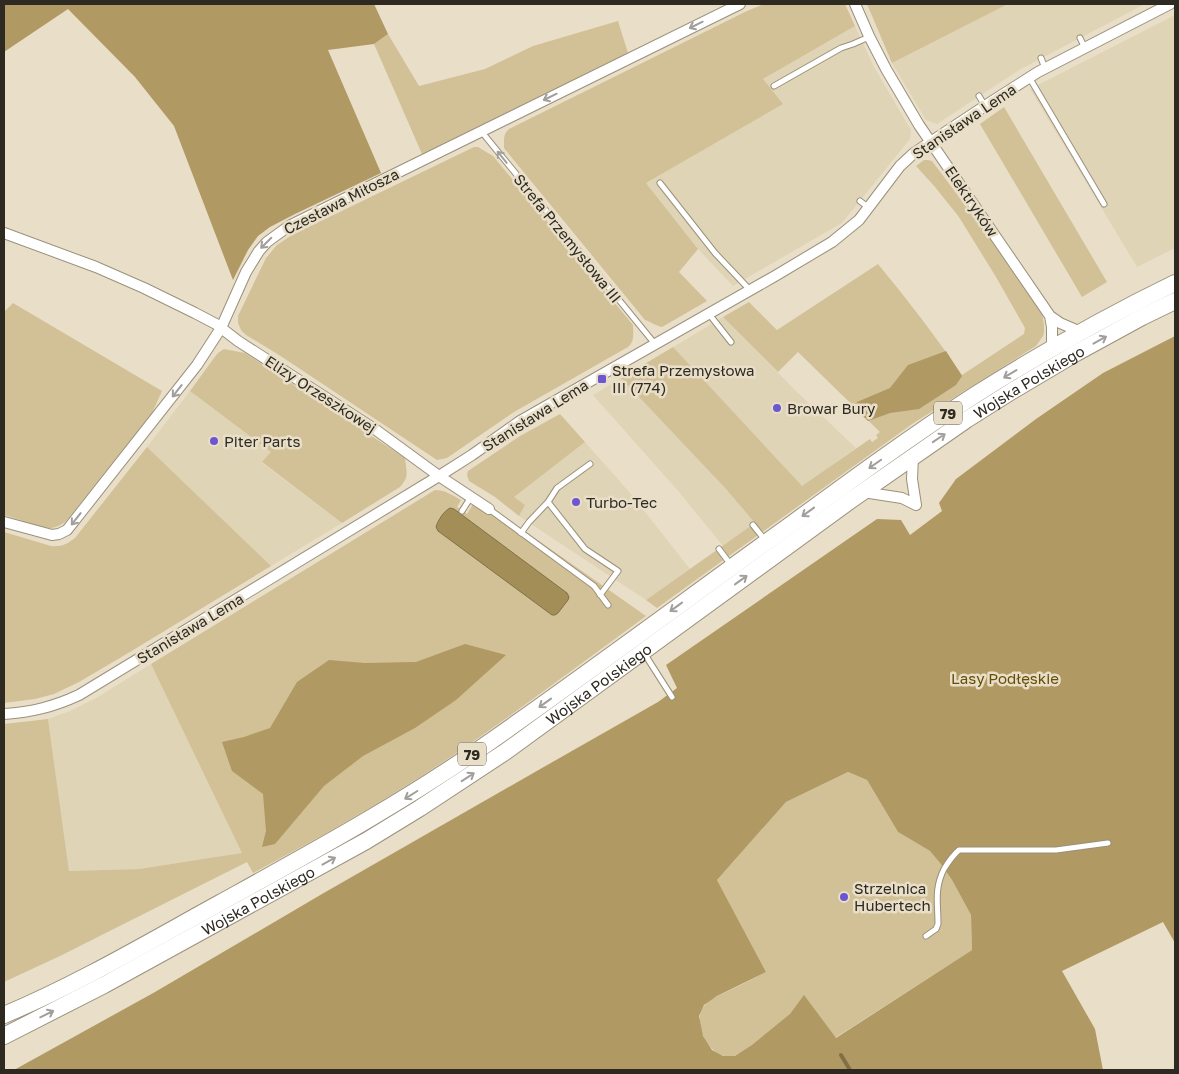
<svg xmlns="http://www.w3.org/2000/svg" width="1179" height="1074" font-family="'Golos Text',sans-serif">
<rect width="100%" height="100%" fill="#e9dfc8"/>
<path fill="#e0d4b6" d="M1008 4H1145L1019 70 937 124 926 120 892 63Z
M1175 15V248L1137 267 1030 89Z
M855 26 874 67 911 130 910 139 842 223 733 286 698 249 646 183 782 104 763 79Z
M723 317 796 391 856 448 802 487 673 347Z
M621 378 726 489 756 523 723 546 679 492 593 395Z
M190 391 271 452 262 463 342 523 271 566 147 447Z
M585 442 630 493 690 569 646 600 519 516 525 505 513 497Z
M151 664 243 853 139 869 69 871 48 719 70 711 96 698Z"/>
<path fill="#d2c096" d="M764 4H845L855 26 763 79 783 104 646 183 698 249 679 272 707 301 662 327C656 326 651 322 645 320L504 148C504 140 503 134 509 129L747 11Z
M867 4H1008L892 63Z
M618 21 628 53 422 154 374 44 388 34 419 86 485 69 533 46Z
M1004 107 1107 282 1082 297 980 124Z
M474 147H478L493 156 633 325C633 334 635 341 628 347L514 412 447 458 437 460 279 355 246 335 241 330 238 323V316L266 258 277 245 292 235Z
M924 160H928L932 161 1007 261 1042 313 1044 325V332L1043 336 1036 346 912 424 657 608 646 600 755 523 726 489 621 378 673 347 802 486 870 439 872 442 878 438 876 435 880 432 798 352 778 372 723 317 749 302 777 330 878 264C908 300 936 337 962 375L1024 334 1025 328 996 277 959 217 935 187 916 166Z
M13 303 162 391 152 413 68 519C63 524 58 527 51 528 39 528 16 518 4 515V312Z
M224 349 245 353 405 458C406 470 410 477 400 487L342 523 262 462 271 452 190 391 214 358 218 353Z
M560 414 585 442 514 497 525 505 519 516 495 497 469 481 467 475 468 471 520 436Z
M147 447 271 566 130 652 79 682 54 694 35 699 4 703V532L51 546C62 547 67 544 75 538Z
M435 490C445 490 452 495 461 500L457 507 467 514 475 501 485 503 646 616C582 663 518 711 452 756 388 799 321 837 253 873L247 862 60 956 4 982V724L48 719 69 871 139 869 242 853 151 664Z
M848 772 867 780 898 832 930 851 940 863 952 880 971 915 972 950 835 1038 804 996C799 1002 795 1009 790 1015 783 1022 744 1054 734 1056 711 1063 689 1021 705 1005 710 999 720 995 728 991 741 985 753 979 766 972L717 880 786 802Z"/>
<path fill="#b09962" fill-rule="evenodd" d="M4 4H374L388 34 374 44 328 50 381 173 295 214 270 227 258 236 248 250 233 280 174 126 135 77 68 9 4 52Z
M1175 336V943L1163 922 1062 971 1095 1029 1103 1070H14L155 992 322 894 542 768 658 702 677 688 666 665 877 519 901 520 910 535 942 511 939 503 956 479 1036 419 1103 373ZM848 772 867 780 898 832 930 851 940 863 952 880 971 915 972 950 836 1038 804 995 790 1014 752 1045 735 1056H723L712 1050 703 1036 699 1016 704 1005 717 996 766 972 717 880 786 802Z
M946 351 962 376 956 385 919 409 890 413 868 421 856 409 857 402 890 388 908 365Z
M465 644 506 655 456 700 415 728 363 756 324 786 275 844 262 847 266 831 263 794 232 771 222 742 244 737 270 728 297 682 329 660 365 663 416 662Z"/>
<path fill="#a48e57" stroke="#817047" d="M450 508 454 509 567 593 569 597 568 600 558 613 555 615H552L438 531 436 527C438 520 444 511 450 508Z"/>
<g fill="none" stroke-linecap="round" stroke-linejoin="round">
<path stroke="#817047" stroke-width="4" d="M841 1055 850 1070"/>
<defs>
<path id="lane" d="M1080 38 1085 48
M1041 58 1045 68
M1029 77 1104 204
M774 86 841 48 853 44 869 37
M979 96 985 106
M481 131 655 344
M660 183 715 253 750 290
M860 201 869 208
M709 314 731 342
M548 502 557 488 590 464
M489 509 594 586 608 605
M462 511 471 497
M753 525 765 540
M521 533 529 522 548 502 585 549 618 571 600 595
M719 549 731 565
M644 653 672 697
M926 936 936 929 938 924C938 903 934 889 944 869 949 861 952 856 959 850H1056L1108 843"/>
<path id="street" d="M855 4 869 36 886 69 919 125 1050 316 1060 323 1081 332
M4 233 96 267 144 288 195 313 216 324 238 341 376 430 439 476 489 509
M1050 316 1052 327V349
M913 456 912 479 916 505
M863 492 902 498 916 505
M4 522 52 535 59 534 67 530 197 365 221 328 246 272 259 251 267 242 289 226 740 4
M4 714C32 712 53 707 79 695L439 476 472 455 520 421 775 276 832 242 859 220 900 166 914 153 991 102 1038 72 1170 4"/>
<g id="primary">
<path d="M4 1015C78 984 149 942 220 903 314 851 406 801 494 739 595 668 693 595 793 523 853 479 913 435 975 395 1040 354 1107 316 1175 283"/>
<path id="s1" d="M4 1036 104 985 366 841 420 808 505 752 851 500 966 420 1012 391 1076 353 1142 317 1175 301"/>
</g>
</defs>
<use href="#lane" stroke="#9a917c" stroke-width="7"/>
<use href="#street" stroke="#9a917c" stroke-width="12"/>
<use href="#primary" stroke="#9a917c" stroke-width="18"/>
<use href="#lane" stroke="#fff" stroke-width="5"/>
<use href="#street" stroke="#fff" stroke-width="10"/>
<use href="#primary" stroke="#fff" stroke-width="16"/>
</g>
<defs><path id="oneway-shaft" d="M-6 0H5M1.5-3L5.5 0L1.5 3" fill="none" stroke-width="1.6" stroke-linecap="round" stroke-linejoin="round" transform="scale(1.25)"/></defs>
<g stroke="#a19f9c">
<use href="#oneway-shaft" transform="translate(696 25) rotate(154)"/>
<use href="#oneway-shaft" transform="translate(550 97) rotate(154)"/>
<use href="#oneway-shaft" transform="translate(502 157) rotate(-129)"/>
<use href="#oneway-shaft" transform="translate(266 243) rotate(135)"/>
<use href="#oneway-shaft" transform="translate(1100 340) rotate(-29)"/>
<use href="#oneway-shaft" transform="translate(1010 374) rotate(149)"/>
<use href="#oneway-shaft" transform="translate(177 391) rotate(128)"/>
<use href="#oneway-shaft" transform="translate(939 438) rotate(-34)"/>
<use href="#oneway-shaft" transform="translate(875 464) rotate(145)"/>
<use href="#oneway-shaft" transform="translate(808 512) rotate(144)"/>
<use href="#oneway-shaft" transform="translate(76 519) rotate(128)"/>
<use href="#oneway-shaft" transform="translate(741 580) rotate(-36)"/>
<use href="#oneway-shaft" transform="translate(676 607) rotate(144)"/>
<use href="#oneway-shaft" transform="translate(545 703) rotate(144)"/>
<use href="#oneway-shaft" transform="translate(468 777) rotate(-33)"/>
<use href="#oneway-shaft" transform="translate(411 795) rotate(148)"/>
<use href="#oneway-shaft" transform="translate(329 861) rotate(-29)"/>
<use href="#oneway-shaft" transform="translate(47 1014) rotate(-26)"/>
</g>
<g fill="#6d57d1" stroke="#e9dfc8" stroke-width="2">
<rect x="597" y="374" width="10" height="10" rx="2.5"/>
<circle cx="777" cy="408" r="5"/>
<circle cx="214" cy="441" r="5"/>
<circle cx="576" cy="502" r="5"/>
<circle cx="844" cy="897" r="5"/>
</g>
<g text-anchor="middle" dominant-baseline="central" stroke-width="5" stroke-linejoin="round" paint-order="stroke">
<g fill="#e9dfc8" stroke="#666054" stroke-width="1">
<rect x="934" y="401.5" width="28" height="23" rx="4"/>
<rect x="458" y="742.5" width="28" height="23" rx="4"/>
</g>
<g font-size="14" font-weight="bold" fill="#2e2a22">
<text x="948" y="413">79</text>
<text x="472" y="754">79</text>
</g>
<g font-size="15" fill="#2e2a22" stroke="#e9dfc8">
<text transform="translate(964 121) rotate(-34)">Stanisława Lema</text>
<text transform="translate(341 201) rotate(-27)">Czesława Miłosza</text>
<text transform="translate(972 201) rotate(56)">Elektryków</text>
<text transform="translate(568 238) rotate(51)">Strefa Przemysłowa III</text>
<text stroke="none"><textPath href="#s1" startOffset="1218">Wojska Polskiego</textPath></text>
<text transform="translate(321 394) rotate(33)">Elizy Orzeszkowej</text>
<text transform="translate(535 415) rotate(-32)">Stanisława Lema</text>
<text transform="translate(190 628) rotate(-31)">Stanisława Lema</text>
<text stroke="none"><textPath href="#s1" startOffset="692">Wojska Polskiego</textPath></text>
<text stroke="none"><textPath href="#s1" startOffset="288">Wojska Polskiego</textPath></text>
</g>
<g font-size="15" fill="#2e2a22" stroke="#e9dfc8" text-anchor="start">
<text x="612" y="370">Strefa Przemysłowa<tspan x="612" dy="17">III (774)</tspan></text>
<text x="787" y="408">Browar Bury</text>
<text x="224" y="441">Piter Parts</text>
<text x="586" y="502">Turbo-Tec</text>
<text x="854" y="888">Strzelnica<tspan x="854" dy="17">Hubertech</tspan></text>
</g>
<g font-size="15" fill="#644d05" stroke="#e9dfc8">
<text x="1005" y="678">Lasy Podłęskie</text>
</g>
</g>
<rect width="1179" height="1074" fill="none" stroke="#2e2a22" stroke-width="10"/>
</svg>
